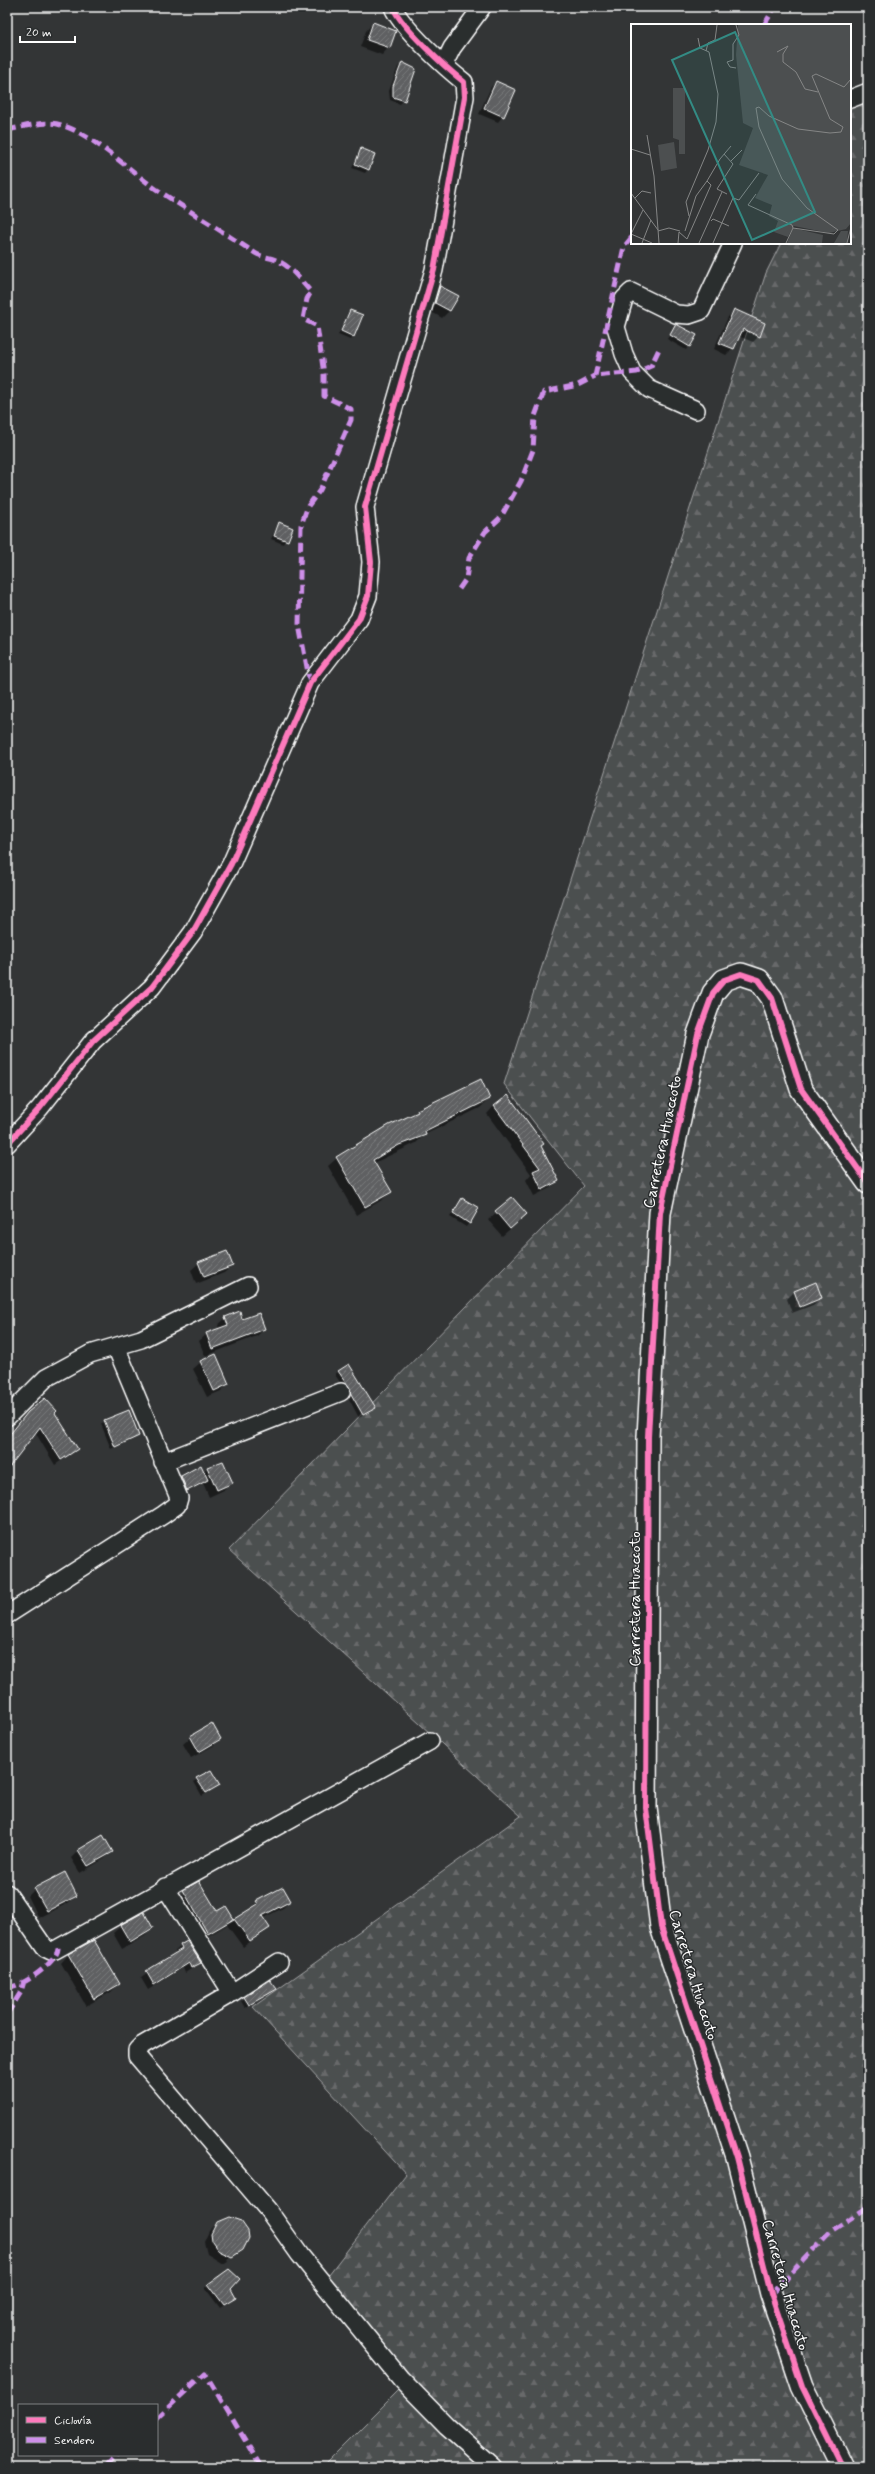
<svg xmlns="http://www.w3.org/2000/svg" width="875" height="2474" font-family="Mynerve,sans-serif">
<defs>
<pattern id="forest-firs" width="22" height="20" patternUnits="userSpaceOnUse"><rect width="22" height="20" fill="#4c4f50"/><path d="M5 1l3.5 6h-7zM16 11l3.5 6h-7z" fill="#67696a"/></pattern>
<pattern id="building-hatch" width="6" height="6" patternUnits="userSpaceOnUse"><rect width="6" height="6" fill="#5f6162"/><path d="M-1 1l2-2M0 6l6-6M5 7l2-2" fill="none" stroke="#77797a"/></pattern>
</defs>
<rect width="100%" height="100%" fill="#333536"/>
<filter id="ink" filterUnits="userSpaceOnUse"><feTurbulence type="fractalNoise" baseFrequency=".025" numOctaves="2"/><feDisplacementMap in="SourceGraphic" scale="8" xChannelSelector="R" yChannelSelector="G"/><feConvolveMatrix kernelMatrix="1 2 1 2 8 2 1 2 1" color-interpolation-filters="sRGB"/></filter>
<g filter="url(#ink)">
<path fill="url(#forest-firs)" stroke="#a6a7a8" d="M868 76V2467H322L401 2388 319 2287 406 2174 253 2007 521 1816 229 1550 584 1186 504 1084 766 273 781 243H850V110Z"/>
<path fill="#0007" d="M373 23 389 47 382 55 360 47 366 31Z
M402 63 404 100 400 104 390 100 389 91 398 67Z
M496 82 503 116 498 122 479 114 491 87Z
M361 149 368 169 365 173 352 168Z
M440 287 449 311 442 318 428 310 433 294Z
M735 310 759 336 753 342 738 336 733 348 726 355 714 349 728 317Z
M350 311 353 336 350 340 338 335Z
M676 325 696 335 686 350 667 339Z
M279 523 292 528 283 544 271 539Z
M489 1099 480 1108 424 1135 416 1143 374 1163 391 1192 382 1200 356 1215 328 1166 337 1158 412 1116 418 1111Z
M494 1106 540 1146 558 1181 550 1188 534 1196 526 1180 531 1174 487 1114Z
M512 1198 518 1222 502 1236 488 1220Z
M462 1199 469 1223 466 1227 450 1217Z
M199 1263 231 1266 224 1273 196 1284 191 1270Z
M816 1284 821 1298 813 1305 792 1313 787 1299 794 1292Z
M226 1318 242 1320 264 1329 257 1336 205 1356 199 1341 207 1334 219 1329 218 1325Z
M201 1362 228 1383 221 1391 207 1397 193 1369Z
M338 1371 375 1407 371 1411 359 1418 348 1397 347 1392 335 1375Z
M54 1413 77 1449 55 1465 35 1432 7 1467V1438Z
M105 1421 138 1436 111 1449 101 1424Z
M222 1462 232 1483 224 1490 209 1497 203 1483 183 1494 178 1480 181 1477 201 1466 203 1472 207 1468Z
M191 1737 220 1739 213 1746 191 1758 183 1744Z
M197 1779 219 1785 202 1796 194 1782Z
M79 1850 112 1852 104 1859 80 1873 71 1858Z
M199 1882 217 1913 226 1908 234 1920 251 1909 257 1902 290 1901 283 1908 263 1918 269 1928 243 1947 227 1925 201 1940 177 1898Z
M35 1889 76 1896 68 1903 39 1918 28 1896Z
M121 1926 152 1928 145 1936 122 1949 113 1933Z
M93 1941 119 1984 111 1992 86 2006 61 1963 68 1955Z
M187 1942 200 1963 185 1973 183 1968 148 1990 141 1978 176 1954 175 1951Z
M275 1989 245 2008 241 2001 245 1998Z
M229 2218 235 2219 245 2226 248 2238 242 2249 227 2259 228 2261 236 2256 223 2264 207 2254 204 2242 209 2231 217 2223Z
M229 2270 230 2289 235 2298 220 2308 205 2288Z"/>
<path fill="url(#building-hatch)" stroke="#fff" d="M373 22 396 31 390 48 367 40Z
M402 62 416 69 405 101 393 97V86Z
M496 81 516 90 504 117 484 108Z
M361 148 375 154 369 170 355 164Z
M440 286 459 296 450 311 435 303Z
M734 309 765 323 760 337 743 329 734 349 719 343Z
M350 310 363 315 354 337 341 331Z
M676 324 697 335 690 347 670 335Z
M279 522 293 528 288 541 274 536Z
M481 1079 490 1099 425 1131 426 1135 399 1145 373 1160 392 1192 365 1207 336 1157 389 1125 418 1112 417 1110Z
M508 1095 544 1144 541 1146 559 1181 542 1190 533 1171 540 1168 494 1106Z
M512 1197 527 1214 510 1229 495 1211Z
M462 1198 479 1208 470 1224 453 1213Z
M227 1251 233 1266 204 1277 198 1262Z
M816 1282 822 1298 800 1307 794 1291Z
M240 1311 242 1319 259 1313 265 1329 212 1349 206 1333 228 1325 225 1317Z
M216 1354 229 1384 214 1391 200 1361Z
M349 1364 376 1408 363 1415 351 1394 350 1388 338 1371Z
M45 1398 57 1411 55 1413 78 1449 61 1460 40 1427 7 1470V1438L28 1412Z
M129 1410 139 1436 115 1447 104 1420Z
M223 1461 233 1483 217 1490 207 1467Z
M201 1465 208 1480 187 1491 181 1476Z
M212 1723 221 1739 199 1752 190 1736Z
M211 1770 220 1785 206 1793 196 1778Z
M103 1835 113 1852 88 1866 78 1850Z
M65 1872 77 1896 47 1911 34 1888Z
M199 1881 217 1911 226 1906 234 1919 258 1904 256 1901 283 1887 291 1901 262 1916 270 1928 250 1941 234 1919 208 1934 183 1890Z
M144 1912 153 1928 130 1942 120 1925Z
M94 1940 120 1984 94 1999 68 1954Z
M187 1941 201 1963 191 1968 189 1963 154 1985 146 1971 182 1949 180 1945Z
M270 1980 277 1989 249 2005 244 1997Z
M229 2217 241 2221 248 2231 249 2238 243 2250 232 2257 219 2251 212 2241 211 2234 217 2222Z
M229 2269 240 2279 231 2289 236 2298 224 2305 208 2284Z"/>
<g fill="none" stroke-linecap="round" stroke-linejoin="round">
<defs>
<path id="minor" d="M444 64 452 48 482 7
M850 99 868 92
M696 410 649 389 632 372 624 354 616 327 624 299 631 292 676 314 689 315 701 311 733 243
M7 1144 40 1108 93 1041 152 987 193 932 231 864 310 683 359 619 368 596 371 562 365 507 434 270 465 97 464 82C446 68 401 27 393 7
M7 1417 46 1378 90 1354 141 1339 248 1286
M163 1462 341 1392
M7 1615 163 1515 177 1505 179 1498 116 1347
M165 1887 232 1993
M7 1893 45 1948 51 1951 55 1950 430 1741
M279 1962 232 1993 141 2046 137 2050V2056L268 2210 300 2255 401 2379 447 2426 493 2467"/>
<path id="tertiary" d="M842 2467 802 2386 771 2294 737 2157 661 1927 646 1808 648 1437 660 1213 698 1034 713 993 724 980 741 974 759 980 772 998 801 1089 868 1183"/>
</defs>
<use href="#minor" stroke="#fff" stroke-width="20"/>
<use href="#tertiary" stroke="#fff" stroke-width="24"/>
<use href="#minor" stroke="#2a2d2e" stroke-width="17"/>
<use href="#tertiary" stroke="#2a2d2e" stroke-width="21"/>
<path stroke="#ce8fe9" stroke-width="5" stroke-dasharray="10 5" stroke-linecap="butt" d="M764 25 775 7
M7 130C23 127 45 120 61 125 92 134 129 170 156 189 189 211 223 232 255 253 261 257 269 257 276 260 290 265 301 281 311 292L307 299 303 319 317 326 324 374V396L351 409V420L320 490 308 506 301 525 299 625 310 683
M632 237 624 247 595 376 637 372 651 366 660 347
M459 589 466 579 469 558 485 532 501 517 521 481 533 450 535 416 544 392 578 385 595 376
M7 1987C20 1989 59 1961 58 1948
M7 2014 21 1992 24 1981
M771 2294 831 2231 868 2207
M157 2418 205 2373 261 2467
M105 2467 117 2455"/>
<defs>
<path id="cycleway" d="M7 1144 40 1108 93 1041 152 987 193 932 231 864 310 683 359 619 368 596 371 562 365 507 434 270 465 97 464 82C446 68 401 27 393 7
M842 2467 802 2386 771 2294 737 2157 661 1927 646 1808 648 1437 660 1213 698 1034 713 993 724 980 741 974 759 980 772 998 801 1089 868 1183"/>
</defs>
<use href="#cycleway" stroke="#2a2d2e" stroke-width="8"/>
<use href="#cycleway" stroke="#fd7abc" stroke-width="6"/>
</g>
</g>
<g text-anchor="middle" dominant-baseline="central" stroke-width="3" stroke-linejoin="round" paint-order="stroke">
<g font-size="16" fill="#fff" stroke="#2a2d2e">
<text transform="translate(663 1142) rotate(-78)">Carretera Huaccoto</text>
<text transform="translate(635 1599) rotate(-90)">Carretera Huaccoto</text>
<text transform="translate(693 1975) rotate(73)">Carretera Huaccoto</text>
<text transform="translate(785 2285) rotate(74)">Carretera Huaccoto</text>
</g>
</g>
<g transform="translate(631 24)">
<rect width="220" height="220" fill="#333536"/>
<path d="M43 118 46 144 30 147 27 121Z" fill="#4c4f50"/>
<path d="M107 1H220V199L215 205 198 209 163 202 157 213 143 208 147 197 138 192 141 181 124 174 137 151 108 141 122 104 112 99 105 31ZM42 64H54V130H48V116L42 114ZM162 204 192 211 191 219H156ZM210 207H217L216 219H203Z" fill="#4c4f50"/>
<path fill="none" stroke="#858686" stroke-width="1" d="M75 27 77 19 84 16 86 1M146 28 157 22 152 30V38L165 48 174 65 187 68M105 44 99 43 96 38 102 36V20L108 11 105 1M16 111 23 152 28 219M0 125 19 131M93 130 102 140 86 165 96 170M100 137 111 126M0 169 27 206M125 170 117 181 161 201 162 204M4 174 11 167 20 169M58 192 55 178 77 126 85 98 87 70 78 28 69 24 67 14M80 197 82 195 98 202M27 207 38 204 49 207M54 207 65 172 76 157M0 210 12 186M0 210 21 219M11 219 20 196M47 219 48 208 56 215 80 161 76 157 89 135 100 122M68 219 91 168M82 219 102 174 108 176 128 149M155 219 162 204 203 210 207 206 176 184 151 155 128 103 125 84 128 83 138 92 167 105 199 109 210 108 212 103 199 95 181 52 185 50 213 63 220 55M216 219 220 203"/>
<path fill="#338b84" fill-opacity="0.15" stroke="#338b84" stroke-width="2" d="M104 8 184 188 121 216 41 36Z"/>
<rect width="220" height="220" fill="none" stroke="#fff" stroke-width="2"/>
</g>
<rect width="875" height="2474" fill="none" stroke="#2a2d2e" stroke-width="24"/>
<rect x="12" y="12" width="851" height="2450" fill="none" stroke="#fff" stroke-width="1.5" filter="url(#ink)"/>
<rect x="18" y="2404" width="140" height="52" fill="#2a2d2e" stroke="#7f8182"/>
<rect x="26" y="2417" width="20" height="6" fill="#fd7abc" stroke="#7f8182"/>
<text x="54" y="2424" font-size="12" fill="#ffffff">Ciclovía</text>
<rect x="26" y="2437" width="20" height="6" fill="#ce8fe9" stroke="#7f8182"/>
<text x="54" y="2444" font-size="12" fill="#ffffff">Sendero</text>
<path d="M20 36v6h55v-6" fill="none" stroke="#ffffff" stroke-width="2"/>
<text x="26" y="36" font-size="12" fill="#ffffff" stroke="#2a2d2e" stroke-width="3" paint-order="stroke">20 m</text>
</svg>
